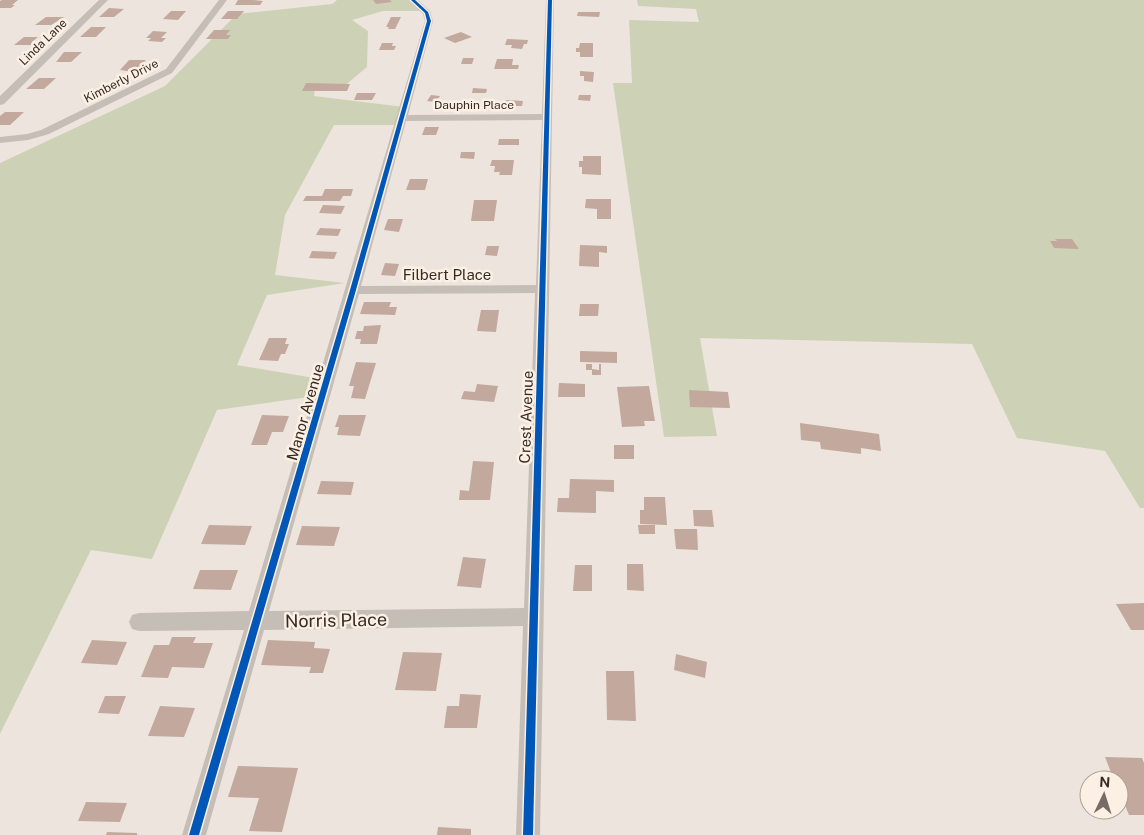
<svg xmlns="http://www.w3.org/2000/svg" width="1144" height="835" font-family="'Public Sans',sans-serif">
<rect width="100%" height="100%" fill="#ede5dd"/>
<path fill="#cdd2b6" d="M337 0H415L426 11H383L352 20 368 31 367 67 342 88 315 90 314 96 404 107 399 125H334L285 215 275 275 345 283 267 295 237 365 326 380 323 395 217 410 152 559 91 550 0 734V163L165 86 237 14 332 4Z
M637 0H1144V508H1140L1105 451 1017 438 972 344 700 338 717 436 664 437 613 83H632L629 20 699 22 696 9 638 6Z"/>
<path fill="#c2a89d" d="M2 0H18L12 5H15L11 8H0V1Z
M238 0H253L263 1 260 5H235Z
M373 0H390L392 2 376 4Z
M109 8 124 9 114 17H99Z
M171 11H186L178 20 163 19Z
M228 11H244L237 19H221Z
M578 12H600L599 17 577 16Z
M46 17H64L51 25H35Z
M391 17H401L395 29H388L389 27H386Z
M91 27H106L96 37H80Z
M214 30H230L226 35H231L228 39H206Z
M153 31 167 32 161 38H166L162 42 148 41 151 38H146Z
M461 32 472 37 455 43 444 38Z
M24 37H38L32 42H37L33 45H14Z
M507 39 528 40 527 44H524L522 49 511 48 512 45H505Z
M382 43H393L392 46H396L394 50H379Z
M580 43H593V57H580V52H576V48H579Z
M64 52H82L71 62H56Z
M463 58H474L472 64H461Z
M497 59H513L512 65H519L518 69H494Z
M129 60H146L135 72 120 70Z
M580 71 594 72 593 82 584 81V76H580Z
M39 78H56L44 89H26Z
M306 83 350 84 347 91H302Z
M473 88 487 89 486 93H472Z
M357 93H376L372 100H354Z
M431 95 440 96 436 102 427 101Z
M579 95H591L590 101 578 100Z
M506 100 523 101 522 106H505Z
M5 112H24L10 125H0V116Z
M425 127H439L436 135H422Z
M499 139H519V145H498Z
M461 152H475L474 159 460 158Z
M583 156H601V175L582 174V167H579V161H583Z
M492 160H514L512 175H499L500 172H494L495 166H490Z
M410 179H428L425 190H406Z
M325 189H353L351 196H343L340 201H303L306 196H322Z
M586 199H611V219H597V209L585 208Z
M474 200H497L494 221H471Z
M323 205 345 206 341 214 319 213Z
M388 219H403L399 232 384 230Z
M320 228 341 229 338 236 316 235Z
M1055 239H1072L1079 249 1054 248 1050 241H1057Z
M580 245 607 246V253L599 252V267L579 266Z
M487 246H499L497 256 485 255Z
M312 251 337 252 334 259 309 258Z
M385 263 399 264 395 276 381 275Z
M364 302H391L389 307H397L395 315 360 314Z
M580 304H599L598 316H579Z
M481 310H499L496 332 477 331Z
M381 325 377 344H360L361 339H355L357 331H363L364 326Z
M269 338H287L285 344H289L285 354H281L278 361 259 360Z
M580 351 617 352V363L580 362Z
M356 362 376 363 365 399 351 398 354 386H349Z
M586 364H592V369L599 370V364H601V375H592V370H586Z
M559 383 585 384V397H558Z
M477 384 498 386 494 402 461 399 464 391 475 392Z
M649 386 655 421H644L645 426 622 427 617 387Z
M689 390 728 392 730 408 690 407Z
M262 415 289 416 283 432H272L267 445H251Z
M339 415H366L360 436 337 435 339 427H335Z
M800 423 879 434 881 451 861 448V454L821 449 820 442 801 440Z
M614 445H634V459H614Z
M473 461 494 462 490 500H459L460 490 469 491Z
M570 479 614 480V492L596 491V513L557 512 558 498H569Z
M321 481 354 482 351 495 317 494Z
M644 497H665L667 525 640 524V510H644Z
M693 510H712L714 527 694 526Z
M209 525 252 526 245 545 201 544Z
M638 525H655V534H639Z
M302 526 340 527 334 546 296 545Z
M674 529H697L698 550 676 549Z
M463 557 486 559 481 588 457 586Z
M627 564H643L644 591 627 590Z
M575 565H592V591H573Z
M200 570H238L231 590 193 589Z
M1144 603V630H1131L1116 604Z
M172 637H196L193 643H213L204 668 172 667 168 678 141 677 154 645H169Z
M92 640 127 642 117 665 81 663Z
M268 640 315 642 314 648 330 649 323 673H309L311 667 261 665Z
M403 652 442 653 436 691 395 690Z
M676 654 707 662 705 678 674 670Z
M606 671H634L636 721 607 720Z
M460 694 481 695 477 728H444L447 706H459Z
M105 696H126L119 714 98 713Z
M160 706 195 708 184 737 148 736Z
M1105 757 1142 758 1144 763V815H1129L1119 791V780H1114Z
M238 766 298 768 282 832 249 831 259 798 228 797Z
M86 802 127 803 120 822 78 821Z
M438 827 471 829V835H437Z
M107 832 137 833V835H106Z"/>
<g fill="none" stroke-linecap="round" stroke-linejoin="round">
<path fill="#c5beb7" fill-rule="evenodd" d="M99 0H108L4 104 0 105V96Z
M219 0H227L172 73 49 134 28 140 0 143V137L27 134 41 130 166 69Z
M409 0H418L430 11 433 21 408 115 542 114 546 0H554L540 835H516L523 626 264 630 206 835H182L244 630 139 631 132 629 129 622 132 615 139 613 249 611 425 21 423 14ZM542 120 536 285 361 286 406 121ZM535 293 524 608 269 611 359 294Z"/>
<defs>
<path id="cycleway" d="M411 0H415L428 12 431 21 356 290 199 835H189L350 290 427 21 425 13Z
M548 0H552L533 835H523Z"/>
</defs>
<use href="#cycleway" stroke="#fbf0e3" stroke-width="3"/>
<use href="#cycleway" fill="#0057b8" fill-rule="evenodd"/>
</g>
<g text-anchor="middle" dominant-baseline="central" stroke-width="5" stroke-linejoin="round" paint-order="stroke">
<g font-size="12" fill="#362b25" stroke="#fbf0e3">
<text transform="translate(43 42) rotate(-44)">Linda Lane</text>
<text transform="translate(121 81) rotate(-27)">Kimberly Drive</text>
<text x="474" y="105">Dauphin Place</text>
</g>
<g font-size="15" fill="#362b25" stroke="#fbf0e3">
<text x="447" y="274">Filbert Place</text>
<text transform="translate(305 412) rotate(-74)">Manor Avenue</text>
<text transform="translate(526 417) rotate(-88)">Crest Avenue</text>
</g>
<g font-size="18" fill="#362b25" stroke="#fbf0e3">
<text transform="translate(336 620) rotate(-1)">Norris Place</text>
</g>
</g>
<g transform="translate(1104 795) rotate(4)"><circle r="24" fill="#fbf0e3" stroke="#aca197"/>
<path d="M0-4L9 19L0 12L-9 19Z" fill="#766c65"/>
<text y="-8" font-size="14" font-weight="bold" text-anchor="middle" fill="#362b25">N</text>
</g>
</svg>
